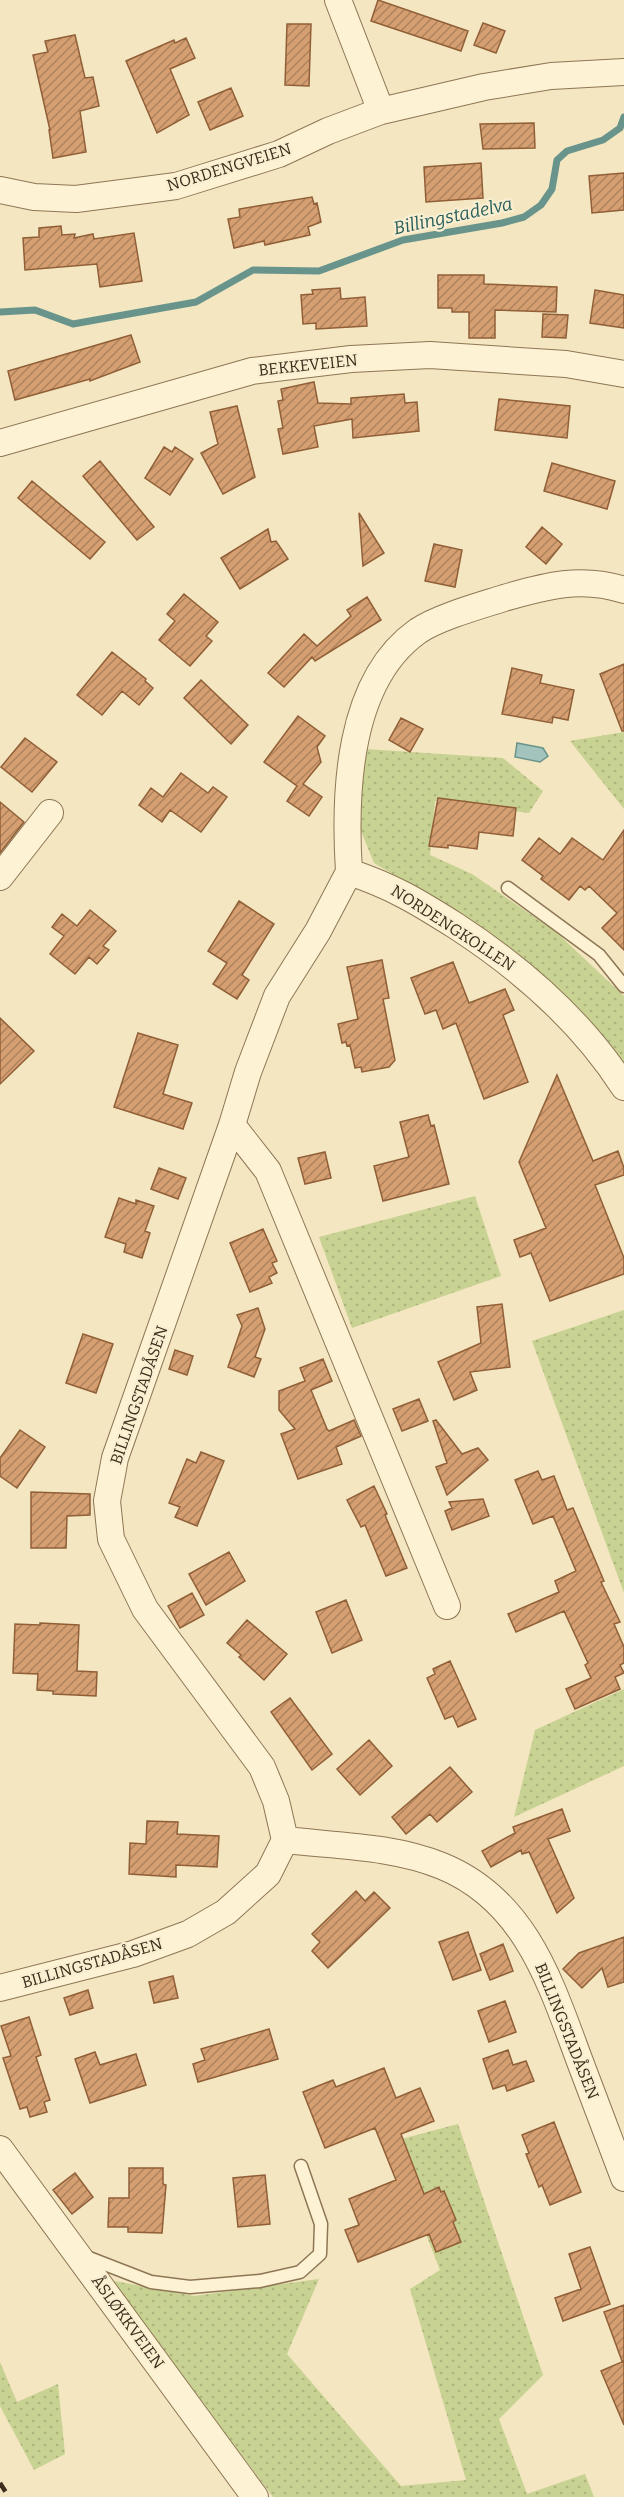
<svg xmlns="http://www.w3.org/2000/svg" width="624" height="2497" font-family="Bitter,serif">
<defs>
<pattern id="grass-dots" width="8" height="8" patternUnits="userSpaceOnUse" patternTransform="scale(1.5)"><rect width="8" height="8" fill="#c8d292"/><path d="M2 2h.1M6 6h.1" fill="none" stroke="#adb57d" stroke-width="1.8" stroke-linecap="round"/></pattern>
<pattern id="building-hatch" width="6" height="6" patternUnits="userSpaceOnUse" patternTransform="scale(1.5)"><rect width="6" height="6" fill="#d59f71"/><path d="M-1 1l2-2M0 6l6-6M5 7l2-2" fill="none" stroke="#ae825c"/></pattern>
</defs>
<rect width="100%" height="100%" fill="#f3e6c0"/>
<path fill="url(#grass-dots)" d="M624 732V809L570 741Z
M365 749 503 758 543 791 529 813 435 801 430 855 472 874 556 932 624 996V1065L577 1007 488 931 374 863 359 826Z
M475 1196 501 1276 352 1328 319 1237Z
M624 1310V1593L532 1341Z
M624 1689V1766L514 1817 535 1730Z
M458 2124 543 2375 499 2419 527 2494 585 2474 594 2497H273L109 2280 194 2296 319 2279 287 2354 401 2486 466 2480 410 2289 440 2270 390 2142Z
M0 2362 17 2402 58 2384 65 2454 34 2470 0 2406Z"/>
<path fill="#a3c4bc" stroke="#69948b" stroke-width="1.5" d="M517 743 543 748 548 756 540 762 515 757Z"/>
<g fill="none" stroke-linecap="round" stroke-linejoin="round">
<path stroke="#69948b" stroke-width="7" d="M0 312 35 310 73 324 140 312 196 302 253 270 319 271 403 240 502 223 524 217 541 205 552 189 557 160 567 151 603 140 620 128 624 117"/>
</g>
<path fill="url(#building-hatch)" stroke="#905f38" stroke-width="1.5" d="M378 0 468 31 461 51 371 21Z
M483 23 505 31 496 53 474 45Z
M287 24H311L309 86 285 85Z
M75 35 85 78 93 77 99 106 80 111 86 152 53 158 49 130H50L33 55 48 52 45 41Z
M186 38 195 58 170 69 189 115 157 133 126 61 174 40 175 43Z
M231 88 243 116 210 130 198 102Z
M534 123 535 148 483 149 480 124Z
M481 163 483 198 426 202 424 167Z
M624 173V210L592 213 589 176Z
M312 197 314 204 317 203 321 222 308 227 310 235 265 245 264 241 234 248 228 219 240 217 239 209Z
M61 226 62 235 75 234 74 238 93 234 94 239 134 233 142 281 100 287 97 264 25 270 23 238 39 237V228Z
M438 275H484V284L557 287 556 312 495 310V338H469V312H452V308H438Z
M340 288 341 299 365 297 367 326 316 329V323L303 324 301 295 313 294 312 290Z
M595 290 624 295V328L590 323Z
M543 314 568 315 566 338 542 337Z
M131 335 140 362 90 381V379L15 400 8 371Z
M314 382 318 403 351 404V398L404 394 405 403 417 402 419 431 353 438 352 419 314 426 318 447 283 454 278 429 283 428 278 401 283 400 281 389Z
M499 399 570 406 567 438 495 430Z
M237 406 255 477 223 494 201 453 218 444 210 412Z
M164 447 172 452 175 447 193 459 170 495 145 478Z
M100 461 154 527 137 540 83 476Z
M552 463 615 481 607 509 544 491Z
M32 481 105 542 90 559 18 498Z
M359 513 384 553 363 566Z
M542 527 562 544 546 564 526 547Z
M268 529 271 542 276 541 288 559 240 589 221 558Z
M434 544 462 550 455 587 425 581Z
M184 594 218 622 206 636 212 641 190 666 159 640 175 621 167 614Z
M367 597 381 620 315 661 312 657 284 687 268 673 304 634 317 646 351 616 347 610Z
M112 652 146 679 145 681 153 688 139 705 122 691 102 715 77 695Z
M624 664V731H622L600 674Z
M512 668 542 675 540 683 574 690 568 720 553 717 552 723 502 714Z
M201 680 248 725 231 744 184 698Z
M298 716 325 736 317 747 321 762 303 784 322 797 309 816 287 801 297 786 264 762Z
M401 718 423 729 410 752 389 740Z
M25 738 57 762 32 792 1 767Z
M181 773 208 793 213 787 227 797 201 832 170 810 162 822 139 805 151 788 163 797Z
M438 798 516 808 513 836 479 832 477 849 448 845V848L429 846Z
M0 802 24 822 0 853Z
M624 830V950L602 928 617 913 589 886 585 890 580 886 569 900 541 879 543 876 522 860 539 838 560 854 572 838 603 860Z
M239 901 274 924 242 975 249 980 237 999 213 984 227 963 208 951Z
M90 910 116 931 103 946 109 950 97 964 89 957 75 974 50 954 64 936 52 927 62 914 77 926Z
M382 960 389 998 383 999 395 1060 389 1067 362 1072 361 1067 355 1068 350 1045 347 1046 346 1042 342 1043 338 1024 358 1019 347 967Z
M453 962 469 1003 505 989 514 1010 503 1015 528 1082 484 1099 456 1023 443 1029 436 1010 425 1014 411 978Z
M0 1018 34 1051 0 1084Z
M138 1033 178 1045 163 1094 192 1103 183 1129 114 1107Z
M557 1075 593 1161 618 1151 624 1168V1175L595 1185 624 1258V1274L550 1301 531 1253 520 1257 514 1240 546 1228 519 1162Z
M428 1115 431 1126 434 1125 449 1184 383 1201 374 1166 409 1157 400 1122Z
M325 1152 331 1178 305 1184 298 1158Z
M159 1168 186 1178 178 1199 151 1189Z
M119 1198 136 1204V1200L154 1206 145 1231 150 1233 142 1258 124 1252 126 1244 105 1237Z
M263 1229 277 1261 272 1263 277 1273 269 1277 272 1283 250 1292 230 1243Z
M502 1304 510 1367 470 1372 477 1390 454 1400 438 1362 481 1343 477 1307Z
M258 1308 265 1329 255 1357 261 1359 254 1377 228 1367 242 1326 237 1315Z
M83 1334 113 1344 96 1393 66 1383Z
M175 1350 193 1356 187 1375 169 1369Z
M323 1359 332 1381 311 1390 327 1429 329 1431 354 1420 361 1436 336 1447 342 1464 298 1479 281 1434 295 1429 279 1410V1391L305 1381 300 1368Z
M419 1399 428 1421 402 1431 393 1409Z
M436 1420 462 1454 478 1448 488 1460 447 1495 436 1467 447 1463 433 1421Z
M20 1430 45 1447 17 1488 0 1476V1458Z
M201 1452 224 1461 197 1526 175 1517 180 1507 169 1503 187 1459 196 1463Z
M538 1471 542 1480 554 1476 567 1510 573 1508 604 1581 601 1582 620 1622 614 1624 624 1647V1663L620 1665 624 1673 615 1677 620 1689 575 1709 566 1689 591 1678 585 1665 588 1663 564 1611 516 1632 508 1614 559 1592 555 1581 576 1571 553 1516 533 1524 515 1480Z
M374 1486 387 1514 385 1515 407 1568 386 1576 365 1525 361 1527 347 1500Z
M31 1492 90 1494V1515L67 1516 66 1548H31Z
M483 1499 489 1516 452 1530 445 1511 452 1508 449 1502Z
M229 1552 245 1581 206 1605 189 1574Z
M192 1593 204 1615 180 1628 168 1606Z
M346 1600 362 1640 332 1653 316 1612Z
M247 1620 287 1654 264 1680 239 1657 241 1655 227 1643Z
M40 1623 79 1625 77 1671 97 1672 96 1696 53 1694V1691L37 1690 38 1674 13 1673 15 1624 40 1625Z
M450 1661 476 1719 458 1727 453 1716 445 1719 427 1678 435 1674 433 1669Z
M290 1698 332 1754 312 1770 271 1712Z
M369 1740 392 1766 360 1795 337 1769Z
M450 1767 472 1792 437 1822 430 1814 406 1834 392 1817Z
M562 1809 570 1831 548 1839 574 1898 557 1913 529 1852 522 1854 521 1850 491 1867 482 1851 515 1833 513 1827Z
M147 1821 178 1822 177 1834 219 1836 217 1867 176 1865V1877L129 1874 130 1843 146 1844Z
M356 1891 365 1901 374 1892 390 1908 328 1968 312 1951 320 1942 312 1934Z
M468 1932 481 1970 453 1980 439 1942Z
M624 1937V1982L608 1987 602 1968 582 1988 563 1969 579 1953Z
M503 1944 513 1971 490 1980 480 1954Z
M173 1976 178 1998 154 2003 149 1982Z
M88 1990 93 2008 70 2015 64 1998Z
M505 2001 516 2032 489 2042 478 2011Z
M29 2017 41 2055 36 2057 50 2100 44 2102 47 2112 30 2117 27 2107 20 2109 3 2058 11 2056 1 2026Z
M269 2029 278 2059 198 2082 193 2064 205 2060 201 2049Z
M508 2050 513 2065 526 2061 534 2081 507 2091 505 2085 493 2089 483 2059Z
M95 2052 100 2065 136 2054 146 2085 90 2103 75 2059Z
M384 2068 396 2098 420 2088 434 2121 401 2134 424 2194 439 2187 441 2192 444 2191 456 2220 453 2222 461 2242 436 2252 429 2234 358 2262 345 2230 359 2225 349 2199 396 2180 375 2128 325 2148 303 2092 333 2080 336 2087Z
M554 2122 581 2192 550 2205 542 2185 539 2187 526 2154 529 2153 522 2135Z
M129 2168H163V2184L166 2185 162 2233 128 2232V2227H108L109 2198H129Z
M75 2173 93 2197 72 2214 53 2190Z
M265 2175 270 2224 238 2227 233 2178Z
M590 2247 610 2304 563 2321 555 2298 581 2289 569 2254Z
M624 2305V2361H622L604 2312Z
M624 2361V2425L601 2371Z"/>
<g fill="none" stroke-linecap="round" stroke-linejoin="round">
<defs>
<path id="service" d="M508 888 599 955 624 986
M84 2256 151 2282 190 2287 260 2281 300 2272 320 2254 321 2224 301 2166"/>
<path id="minor" d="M338 0 381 111
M0 190 34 197 76 199 176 186 279 154 328 131 381 111 484 87 551 76 624 72
M0 443 252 371 351 359 430 355 566 364 624 374
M349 872C344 794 347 681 418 631 439 617 479 606 504 598 545 586 582 576 624 590
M349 872C392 886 418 902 456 926 522 969 581 1020 624 1087
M0 877 50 813
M232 1125 268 1171 447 1606
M285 1840C337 1846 393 1846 442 1866 525 1900 550 1981 579 2059 594 2099 609 2138 624 2178
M0 1988 133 1954 188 1934 226 1912 268 1874 285 1840 276 1801 262 1767 145 1609 111 1539 107 1501 115 1458 232 1125 248 1072 277 996 318 931 349 872
M0 2149 255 2497"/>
</defs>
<use href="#service" stroke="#8e7655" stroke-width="15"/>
<use href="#minor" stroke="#8e7655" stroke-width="28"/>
<use href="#service" stroke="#fdf2d4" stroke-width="12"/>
<use href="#minor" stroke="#fdf2d4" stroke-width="26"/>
<path stroke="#3c2d1c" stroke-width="4.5" stroke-dasharray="10 10" stroke-linecap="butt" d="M0 2483 9 2497"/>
</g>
<g text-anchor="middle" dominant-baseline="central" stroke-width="4.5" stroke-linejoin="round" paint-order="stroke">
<g font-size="16" fill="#3c2d1c" stroke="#f9efd0">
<text transform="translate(229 167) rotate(-17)">NORDENGVEIEN</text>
<text transform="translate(308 365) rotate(-6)">BEKKEVEIEN</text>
<text transform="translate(453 928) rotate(33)">NORDENGKOLLEN</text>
<text transform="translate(139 1395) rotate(-71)">BILLINGSTADÅSEN</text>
<text transform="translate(92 1963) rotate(-16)">BILLINGSTADÅSEN</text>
<text transform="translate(567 2031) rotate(68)">BILLINGSTADÅSEN</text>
<text transform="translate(128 2322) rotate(54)">ÅSLØKKVEIEN</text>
</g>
<g font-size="18" font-style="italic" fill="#295e5d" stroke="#f9efd0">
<text transform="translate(453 216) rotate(-12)">Billingstadelva</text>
</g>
</g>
</svg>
